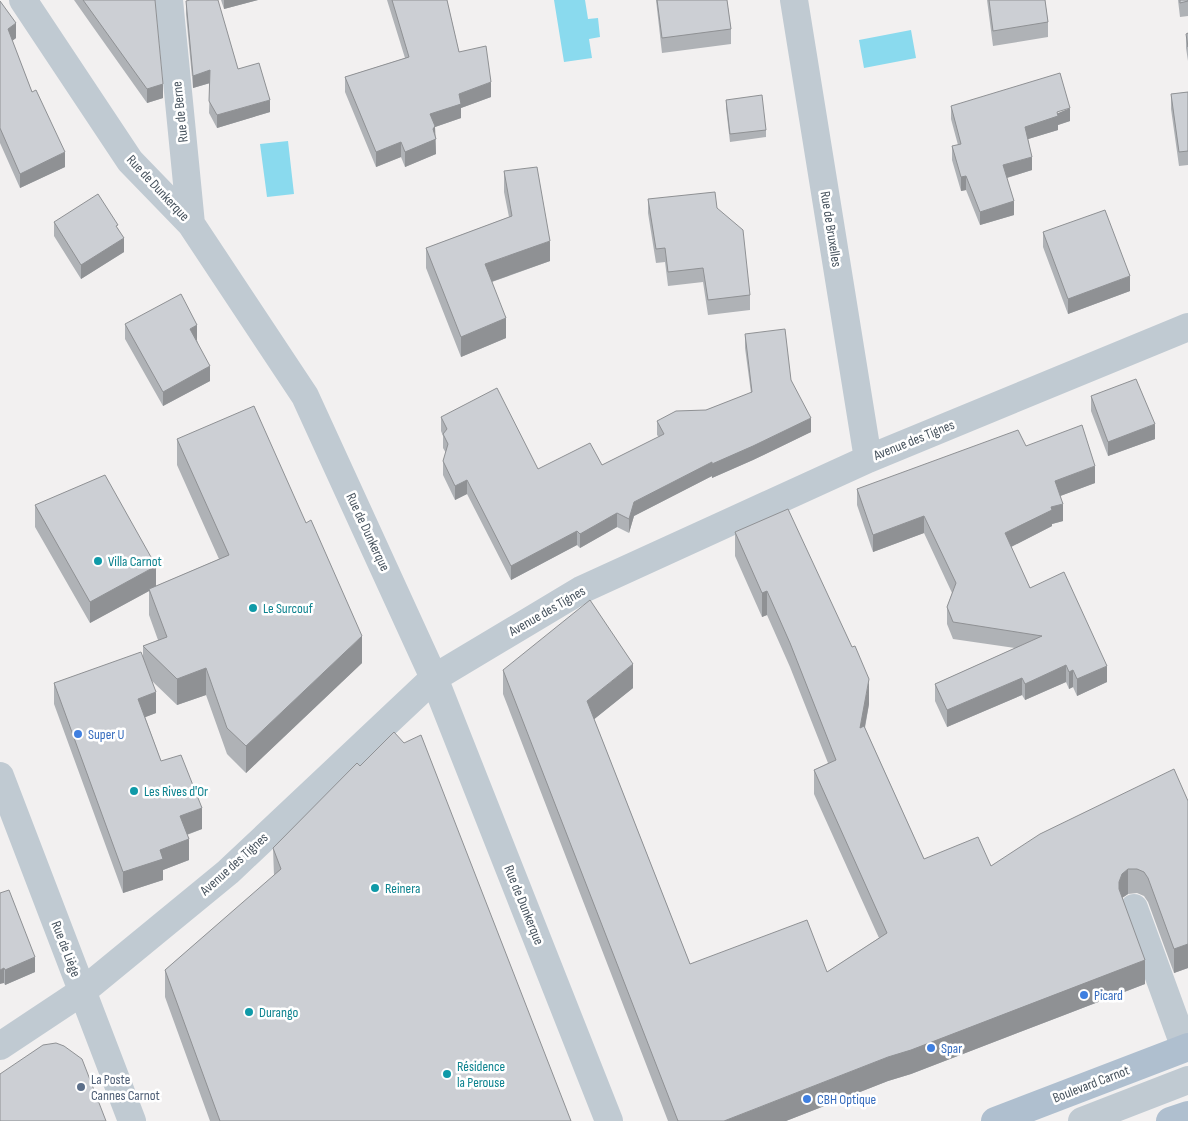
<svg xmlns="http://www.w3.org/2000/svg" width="1188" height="1121" viewBox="0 0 1188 1121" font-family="'Sofia Sans Condensed',sans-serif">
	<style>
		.water { fill: #8adaee }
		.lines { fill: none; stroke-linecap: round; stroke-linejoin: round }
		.minor { stroke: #c0cad2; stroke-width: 28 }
		.major { stroke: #afbfcf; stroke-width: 28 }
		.wall { fill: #afb2b6 }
		.shaded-wall { fill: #8f9194 }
		.building { fill: #cccfd4; stroke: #8f9194 }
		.culture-dot { fill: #0f9aa8; stroke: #fff; stroke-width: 2 }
		.shop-dot { fill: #3f7fe0; stroke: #fff; stroke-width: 2 }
		.service-dot { fill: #5c6f8a; stroke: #fff; stroke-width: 2 }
		.labels { text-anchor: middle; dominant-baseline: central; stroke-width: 5; stroke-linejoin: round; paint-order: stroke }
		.street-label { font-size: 14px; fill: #47535e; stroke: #fff }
		.culture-label { font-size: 14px; fill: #0d838f; stroke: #fff; text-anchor: start }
		.shop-label { font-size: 14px; fill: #366cbe; stroke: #fff; text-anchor: start }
		.service-label { font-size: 14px; fill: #4e5e75; stroke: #fff; text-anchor: start }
	</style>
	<rect width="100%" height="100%" fill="#f2f0f0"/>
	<path class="water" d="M554,0H585L588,19L598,18L600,37L589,39L592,58L564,62Z
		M911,30L916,58L864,68L859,40Z
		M288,141L294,194L267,197L260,144Z"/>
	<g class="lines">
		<path class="minor" d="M23,0L130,161L191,224L305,396L434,678L609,1121
			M169,0L191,224
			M794,0L868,459
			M0,776L132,1121
			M1134,908L1185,1048
			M0,1046L83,991L228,872L434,678L581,590L868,459L1188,327
			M1082,1121L1188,1080"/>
		<path class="major" d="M995,1121L1188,1047
			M1170,1121L1188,1115"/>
	</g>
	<path class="wall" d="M74,0H155L163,98L147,103L93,27Z
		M221,0H258L224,9Z
		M387,0H447L459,52L491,97L461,108V118L435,127L436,154L405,167L401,157L376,167L345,92V77L405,58Z
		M656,0H727L731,29V44L662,53Z
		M987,0H1045L1048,22V37L993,46Z
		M1178,0H1188V16L1180,17Z
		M0,1L16,38L12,41L32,92L65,167L20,188L0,143Z
		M186,1L238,69L270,112L217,128L209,113L210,83L193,88L186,14Z
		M1188,33V61L1186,48V34Z
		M1188,92V165L1179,166L1171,109V94Z
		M726,100L766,130V137L730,142L726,108Z
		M951,106L1070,121L1058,125V130L1028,139L1032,170L1007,178L1014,215L980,225L966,190L961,191L952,160V146L958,145L951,119Z
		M504,171L550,261L492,282L506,338L461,357L426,268V248L509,217L504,192Z
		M648,199L717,208L750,295V310L708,315L703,282L668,286L665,262L656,263L648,213Z
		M54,222L118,228L124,252L81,279L54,236Z
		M1043,232L1130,291L1068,314L1043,247Z
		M125,324L197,340L210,381L163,406L125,339Z
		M745,334L791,380L811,432L753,460L712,478V476L634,516L629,533L617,527L580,548L577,545L511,580L467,494L455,500L443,475V461L446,453L443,448V436L441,431V417L538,469L602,465L659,437L657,435V421L706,410L751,393L745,348Z
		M1091,396L1155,439L1108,456L1091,411Z
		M177,439L362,663L246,773L227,754L206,695L177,705L152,681L156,713L145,717L161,761L202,829L187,835L189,860L163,870V880L123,893L54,704V683L143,658V646L158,640L149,615V591L90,623L35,527V505L156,586L219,559L177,465Z
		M1026,446L1095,483L1060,496L1063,521L1052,524V526L1011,547L1030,588L1107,682L1077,696L1073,687L1069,689L1066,682L1025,700L1022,695L947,727L935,701V684L1015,648L953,639L947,624V607L952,593L924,533L873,552L857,505V489Z
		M735,532L869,704L865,728L924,859L991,866L1188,801V968L1174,973L1148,902L1144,896L1137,893L1128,894L1122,898L1145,984L911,1074L888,1081L786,1121H668L503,694V670L633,688L594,719L690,964L827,972L879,938L814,794V770L828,763L790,667L767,615L762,617L735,556Z
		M273,848L571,1121H210L165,997V970L274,876Z
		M0,893L35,972L5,985L4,983Z"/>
	<path class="shaded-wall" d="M224,0H258L224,9Z
		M16,23V38L8,44V29Z
		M210,70V83L193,88V76Z
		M491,82V97L461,108V118L435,127L436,154L405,167V152L430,114L459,94Z
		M163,84V98L147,103V89Z
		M270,100V112L217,128V115Z
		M1070,108V121L1058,125V130L1025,140V127Z
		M401,142V157L376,167V152Z
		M65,152V167L20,188V174Z
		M1032,157V170L1003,179V165Z
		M966,176V190L961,191V177Z
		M1014,201V215L980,225V212Z
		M124,238V252L81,279V265Z
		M550,241V261L485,284V264Z
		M1130,276V291L1068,314V299Z
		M506,318V338L461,357V337Z
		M197,325V340L190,343V329Z
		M210,366V381L163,406V392Z
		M811,418V432L753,460L712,478V464Z
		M1155,424V439L1108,456V442Z
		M712,462V476L634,516L629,533V519L634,502Z
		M1095,466V483L1055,498V481Z
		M467,480V494L455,500V486Z
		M1063,504V521L1052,524V526L1005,550V533L1051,507Z
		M617,513V527L580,548V534Z
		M924,516V533L873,552V535Z
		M577,531V545L511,580V566Z
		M156,566V587L149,589V591L90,623V602Z
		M767,591V615L762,617V593Z
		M362,636V663L246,773V746Z
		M633,664V688L587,725V701Z
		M1066,665V682L1025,700V684Z
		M1107,666V682L1077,696V679Z
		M206,668V695L177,705V679Z
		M1073,670V687L1069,689V672Z
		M1022,678V695L947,727V710Z
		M869,679V704L860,752V728Z
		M156,692V713L138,720V699Z
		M202,808V829L180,837V816Z
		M189,839V860L163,870V880L123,893V872L160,850Z
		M1128,869V894L1122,898L1119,906V882L1122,874Z
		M1188,944V968L1174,973V949Z
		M35,957V972L5,985V970Z
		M1145,960V984L911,1074L888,1081L786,1121H724L888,1057Z
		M4,968V983L0,984V970Z"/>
	<path class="building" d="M83,0H155L163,84L147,89Z
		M190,0H218L238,69L259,63L270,100L217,115L209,101L210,70L193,76L186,1Z
		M392,0H447L459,52L486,46L491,82L459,94L461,104L430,114L435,126L433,129L436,139L405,152L401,142L376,152L345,77L409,57Z
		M657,0H727L731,29L662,38Z
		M989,0H1045L1048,22L993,31Z
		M1180,0H1188V1L1180,3Z
		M0,1L16,23L8,29L32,92L36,90L65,152L20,174L0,128Z
		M1188,33V47L1186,34Z
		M1060,73L1070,108L1057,112L1058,116L1025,127L1032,157L1003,165L1014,201L980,212L966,176L961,177L952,146L961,144L951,106Z
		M1188,92V151L1179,152L1171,94Z
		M762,95L766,130L730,134L726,100Z
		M537,167L550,241L485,264L506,318L461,337L426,248L512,216L504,171Z
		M715,192L717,208L743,230L750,295L708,300L703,268L668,272L665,248L656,249L648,199Z
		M98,194L118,225L116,226L124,238L81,265L54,222Z
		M1105,210L1130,276L1068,299L1043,232Z
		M181,294L197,325L190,329L210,366L163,392L125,324Z
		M785,329L791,380L811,418L753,446L712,464V462L634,502L629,519L617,513L580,534L577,531L511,566L467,480L455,486L443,461L448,444L443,434L447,429L441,417L497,388L538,469L590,443L602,465L664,434L657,421L676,411L706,410L752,392L745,334Z
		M1136,379L1155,424L1108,442L1091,396Z
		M254,406L306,523L311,520L362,636L246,746L227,728L206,668L177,679L143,646L167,637L149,589L229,555L177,439Z
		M1082,425L1095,466L1055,481L1063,504L1051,507L1052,510L1005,533L1030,588L1064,572L1107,666L1077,679L1073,670L1069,672L1066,665L1025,684L1022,678L947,710L935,684L1042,636L953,622L947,607L956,583L924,516L873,535L857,489L1018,430L1026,446Z
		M105,475L156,566L90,602L35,505Z
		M788,509L852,647L855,646L869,679L860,728L864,726L924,859L978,837L991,866L1040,834L1174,769L1188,801V944L1174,949L1148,878L1144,872L1137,869H1128L1122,874L1119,882V889L1145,960L911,1050L888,1057L724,1121H678L503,670L590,600L633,664L587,701L690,964L807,920L827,972L887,933L814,770L836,760L790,643L767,591L762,593L735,532Z
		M141,652L156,692L138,699L161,761L181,755L202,808L180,816L189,839L160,850L163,859L123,872L54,683Z
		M394,732L404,743L421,735L571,1121H220L165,970L281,869L273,848L357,763L360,766Z
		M9,890L35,957L5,970L4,968L0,970V893Z
		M56,1043L64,1046L82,1059L106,1121H0V1074L43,1045Z"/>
	<g class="culture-dot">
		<circle cx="98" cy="561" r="5"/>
		<circle cx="253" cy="608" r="5"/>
		<circle cx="134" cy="791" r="5"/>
		<circle cx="375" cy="888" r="5"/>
		<circle cx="249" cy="1012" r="5"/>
		<circle cx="447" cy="1074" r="5"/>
	</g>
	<g class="shop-dot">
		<circle cx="78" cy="734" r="5"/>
		<circle cx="1084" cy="995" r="5"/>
		<circle cx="931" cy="1048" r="5"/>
		<circle cx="807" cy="1099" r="5"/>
	</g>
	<circle class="service-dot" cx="81" cy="1087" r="5"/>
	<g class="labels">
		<g class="street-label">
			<text transform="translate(180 112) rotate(-96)">Rue de Berne</text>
			<text transform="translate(158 188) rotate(47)">Rue de Dunkerque</text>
			<text transform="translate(831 229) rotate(81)">Rue de Bruxelles</text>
			<text transform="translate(914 440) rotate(-22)">Avenue des Tignes</text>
			<text transform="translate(368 532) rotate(65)">Rue de Dunkerque</text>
			<text transform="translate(547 611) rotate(-30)">Avenue des Tignes</text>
			<text transform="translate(234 864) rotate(-42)">Avenue des Tignes</text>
			<text transform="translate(524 905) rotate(68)">Rue de Dunkerque</text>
			<text transform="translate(66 949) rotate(69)">Rue de Liège</text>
			<text transform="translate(1091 1084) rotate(-21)">Boulevard Carnot</text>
		</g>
		<g class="culture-label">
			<text x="108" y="561">Villa Carnot</text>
			<text x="263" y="608">Le Surcouf</text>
			<text x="144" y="791">Les Rives d'Or</text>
			<text x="385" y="888">Reinera</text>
			<text x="259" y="1012">Durango</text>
			<text x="457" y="1066">Résidence<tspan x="457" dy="16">la Perouse</tspan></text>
		</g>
		<g class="shop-label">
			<text x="88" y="734">Super U</text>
			<text x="1094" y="995">Picard</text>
			<text x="941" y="1048">Spar</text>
			<text x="817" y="1099">CBH Optique</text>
		</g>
		<g class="service-label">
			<text x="91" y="1079">La Poste<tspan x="91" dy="16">Cannes Carnot</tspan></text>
		</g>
	</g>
</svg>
